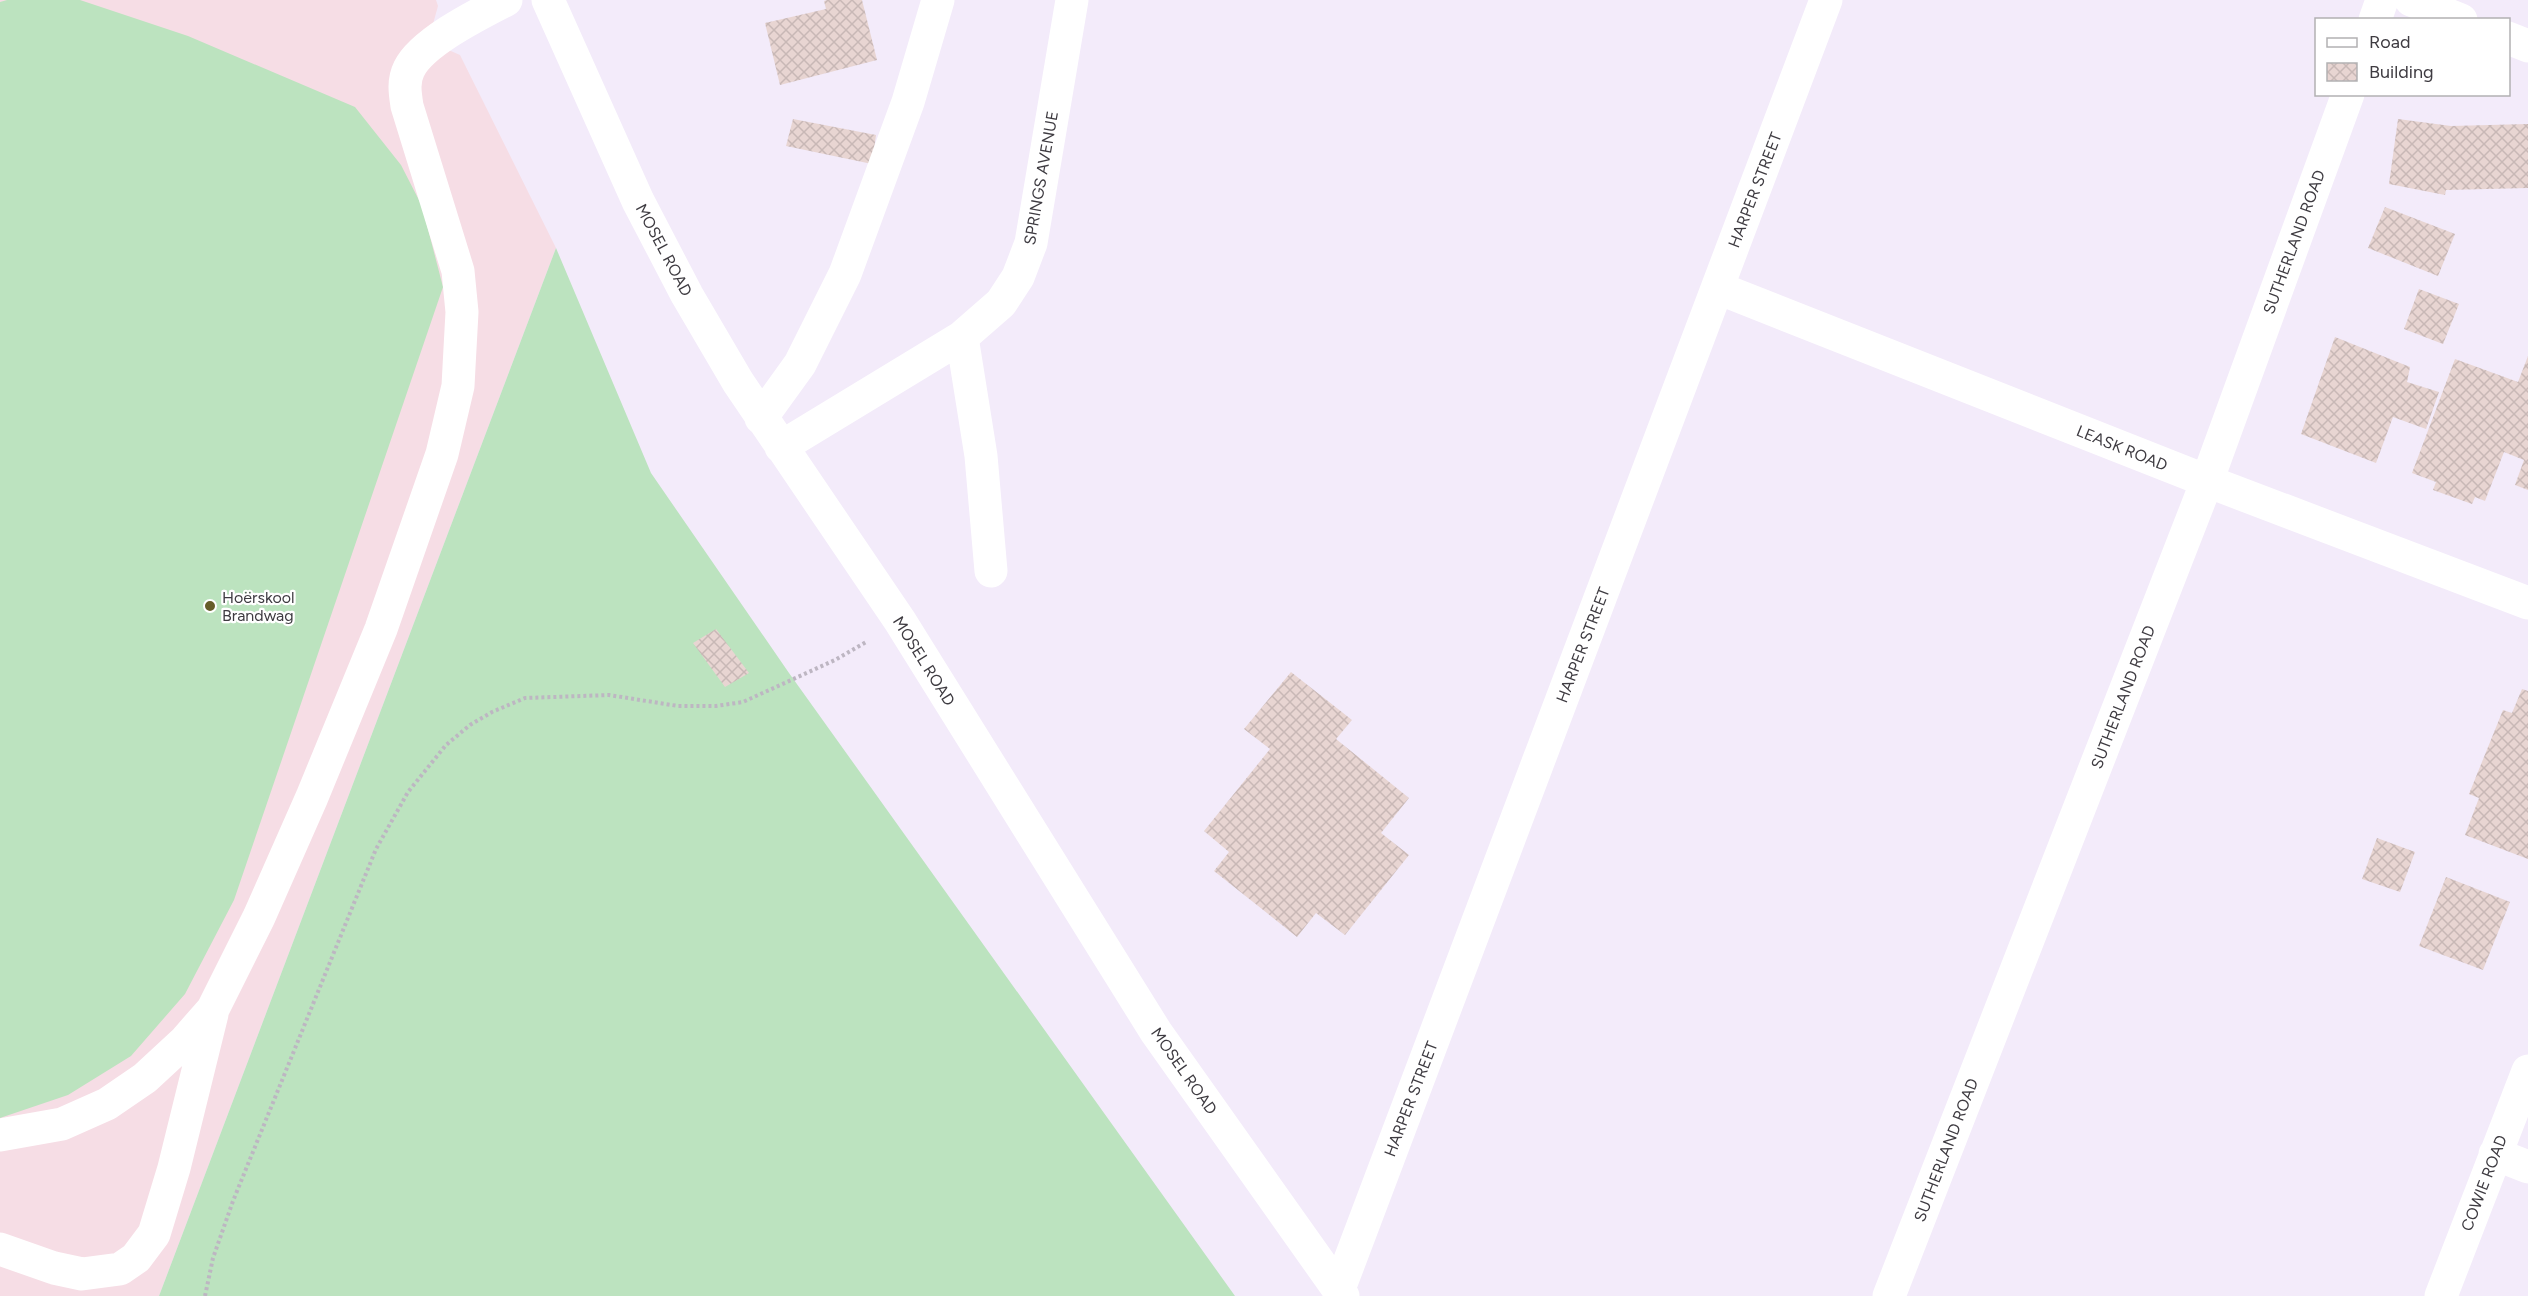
<svg xmlns="http://www.w3.org/2000/svg" width="2528" height="1296" viewBox="0 0 2528 1296" font-family="Figtree,sans-serif">
	<style>
		.education { fill: #f6dde5 }
		.pitch { fill: #bce3bf }
		.building { fill: url(#building-cross-hatch) }
		.lines { fill: none; stroke-linecap: round; stroke-linejoin: round }
		.path { stroke: #bdb6c2; stroke-width: 4; stroke-dasharray: 3 3; stroke-linecap: butt }
		.minor { stroke: #fff; stroke-width: 33 }
		.poi-dot { fill: #665c29; stroke: #fff; stroke-width: 2 }
		.labels { text-anchor: middle; dominant-baseline: central; stroke-width: 4.5; stroke-linejoin: round; paint-order: stroke }
		.street-label { font-size: 16px; fill: #3e3b41; stroke: #fff }
		.poi-label { font-size: 16px; fill: #3e3b41; stroke: #fff; text-anchor: start }
	</style>
	<defs>
		<pattern id="building-cross-hatch" width="8" height="8" patternUnits="userSpaceOnUse" patternTransform="scale(1.5)"><rect width="8" height="8" fill="#e8d5d2"/><path d="M0 0l8 8M0 8l8-8" fill="none" stroke="#c8b8b6"/></pattern>
	</defs>
	<rect width="100%" height="100%" fill="#f3ebfa"/>
	<path class="education" d="M0,0H436L438,6L433,24L444,48L460,55L556,248L159,1296H0Z"/>
	<path class="pitch" d="M7,0H80L188,36L355,107L401,165L422,206L443,287L234,900L185,994L131,1056L68,1095L0,1118V2Z
		M556,248L651,473L789,673L1235,1296H159Z"/>
	<path class="building" d="M827,0H862L877,60L780,85L765,23L826,9L824,1Z
		M793,119L876,135L872,164L786,146Z
		M2398,119L2451,126L2528,124V188L2446,190L2445,195L2389,184Z
		M2385,207L2455,234L2438,276L2368,248Z
		M2419,289L2459,304L2443,344L2404,329Z
		M2335,337L2410,367L2407,382L2439,392L2426,429L2393,417L2376,463L2301,434Z
		M2528,356V490L2515,485L2524,460L2504,452L2485,501L2475,497L2472,504L2433,490L2436,482L2412,473L2455,359L2518,382Z
		M716,629L749,673L725,687L693,643Z
		M1291,672L1352,720L1336,739L1409,798L1381,833L1409,855L1345,935L1316,913L1297,937L1214,871L1229,852L1204,831L1270,749L1244,729Z
		M2522,689L2528,691V859L2465,835L2479,798L2469,794L2503,710L2512,713Z
		M2377,838L2415,852L2400,892L2362,879Z
		M2446,877L2510,902L2483,970L2419,946Z"/>
	<g class="lines">
		<path class="path" d="M205,1296L213,1258L233,1201L376,849L408,792L446,745L470,725L492,712L525,698L609,695L678,706H716L743,702L835,660L866,642"/>
		<path class="minor" d="M548,0L638,201L687,295L738,382L900,621L1156,1032L1343,1296
			M2411,0L2461,20
			M2375,20L2382,0
			M2508,38L2528,46
			M1718,288L2207,481L2528,603
			M962,337L981,456L991,571
			M761,418L800,364L845,274L908,102L938,0
			M781,447L962,337L1001,303L1018,277L1031,243L1072,0
			M0,1135L62,1124L107,1104L145,1078L185,1041L213,1009L259,917L312,797L381,629L442,454L458,386L459,367L462,312L458,271L407,106C405,93 403,81 409,69C422,42 479,14 506,0
			M2495,1154L2528,1167
			M0,1249L54,1268L82,1274L120,1269L136,1258L154,1234L174,1168L212,1014
			M1339,1289L1826,0
			M1889,1296L2207,481L2348,94
			M2441,1296L2528,1071"/>
	</g>
	<circle class="poi-dot" cx="210" cy="606" r="6"/>
	<g class="labels">
		<g class="street-label">
			<text transform="translate(1041 178) rotate(-80)">SPRINGS AVENUE</text>
			<text transform="translate(1755 190) rotate(-69)">HARPER STREET</text>
			<text transform="translate(2294 242) rotate(-70)">SUTHERLAND ROAD</text>
			<text transform="translate(664 250) rotate(62)">MOSEL ROAD</text>
			<text transform="translate(2122 448) rotate(22)">LEASK ROAD</text>
			<text transform="translate(1583 645) rotate(-69)">HARPER STREET</text>
			<text transform="translate(924 661) rotate(58)">MOSEL ROAD</text>
			<text transform="translate(2123 697) rotate(-69)">SUTHERLAND ROAD</text>
			<text transform="translate(1184 1071) rotate(55)">MOSEL ROAD</text>
			<text transform="translate(1411 1099) rotate(-69)">HARPER STREET</text>
			<text transform="translate(1946 1150) rotate(-69)">SUTHERLAND ROAD</text>
			<text transform="translate(2484 1183) rotate(-69)">COWIE ROAD</text>
		</g>
		<g class="poi-label">
			<text x="222" y="597">Hoërskool<tspan x="222" dy="18">Brandwag</tspan></text>
		</g>
	</g>
	<rect x="2315" y="18" width="195" height="78" fill="#ffffff" stroke="#b2b1b3" stroke-width="1.5"/>
	<rect x="2327" y="38" width="30" height="9" fill="#ffffff" stroke="#b2b1b3" stroke-width="1.5"/>
	<text x="2369" y="48" font-size="18" fill="#3e3b41">Road</text>
	<rect x="2327" y="63" width="30" height="18" fill="url(#building-cross-hatch)" stroke="#b2b1b3" stroke-width="1.5"/>
	<text x="2369" y="78" font-size="18" fill="#3e3b41">Building</text>
</svg>
